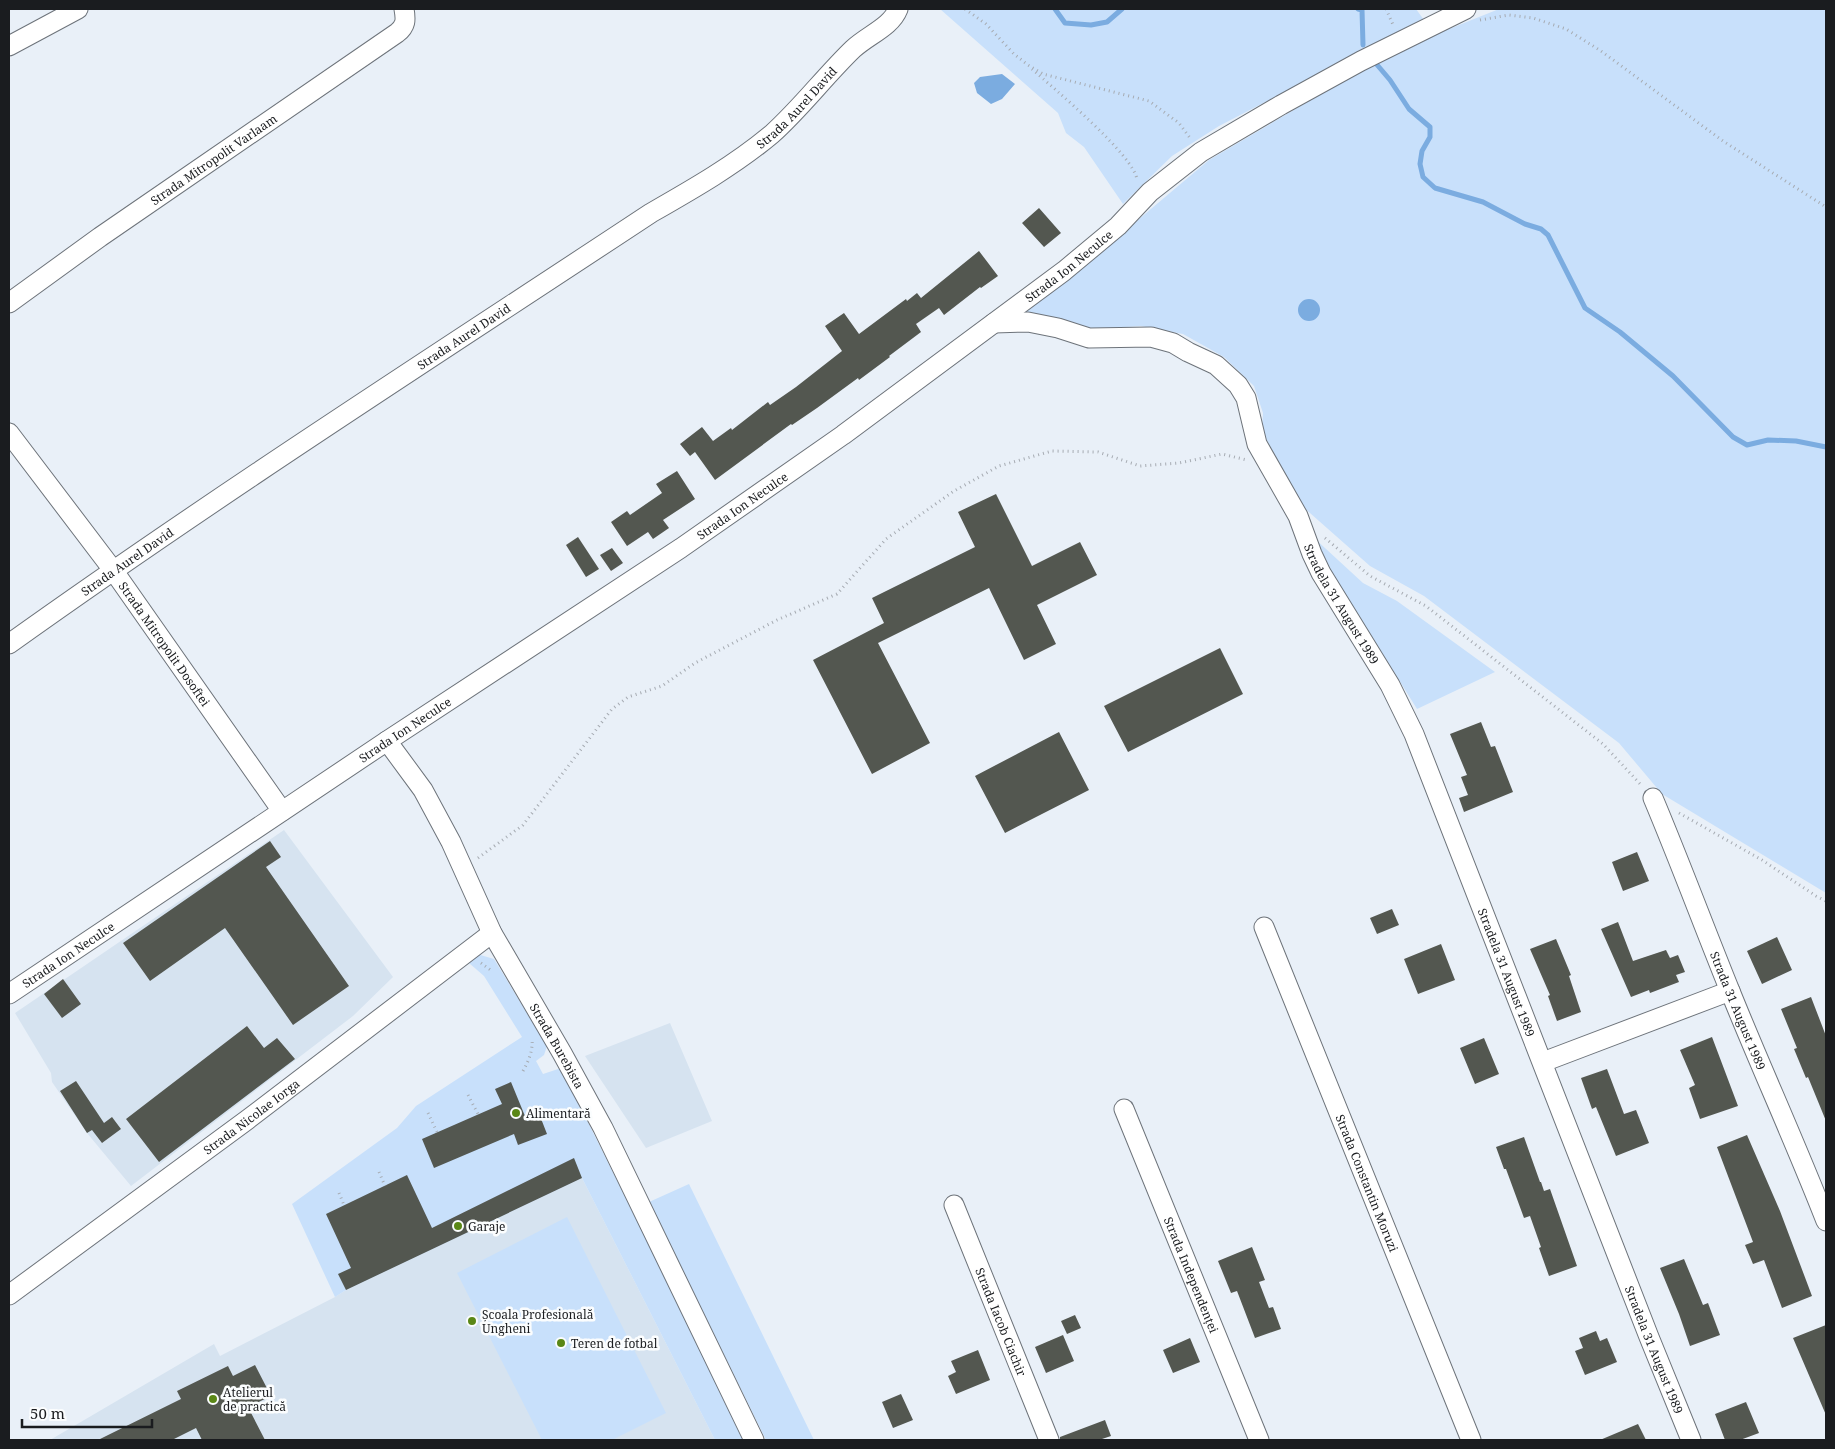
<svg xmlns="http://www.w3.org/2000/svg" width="1835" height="1449" viewBox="0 0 1835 1449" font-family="'Noto Serif',serif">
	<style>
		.built { fill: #d6e3f0 }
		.green { fill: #c8e0fb }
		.water { fill: #7bace0 }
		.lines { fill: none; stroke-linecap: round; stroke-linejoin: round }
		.stream { stroke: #7bace0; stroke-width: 5 }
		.building { fill: #535750 }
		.minor-casing { stroke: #6d737a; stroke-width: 21 }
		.path { stroke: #a6abb2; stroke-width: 3; stroke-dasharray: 1 4; stroke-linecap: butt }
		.minor { stroke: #fff; stroke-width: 19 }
		.poi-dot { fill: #5a8716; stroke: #fbfdfe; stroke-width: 2 }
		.labels { text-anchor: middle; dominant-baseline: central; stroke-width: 5; stroke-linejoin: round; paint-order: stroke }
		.street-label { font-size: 12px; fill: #1a1c1f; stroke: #fbfdfe }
		.poi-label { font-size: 12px; fill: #1a1c1f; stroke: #fbfdfe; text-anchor: start }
	</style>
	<rect width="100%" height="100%" fill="#e9f0f8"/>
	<path class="built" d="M284,830L393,977L353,1016L131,1186L87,1133L52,1082L51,1073L15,1013Z
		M670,1023L712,1121L646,1148L585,1056Z
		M582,1178L715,1440H50L214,1344L220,1356L335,1297L346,1290Z"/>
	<path class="green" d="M940,9H1416L1424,20L1219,126L1172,156L1123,204L1084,147L1066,133L1058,113Z
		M1499,9H1826V893L1662,794L1619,743L1424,596L1370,566L1302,506L1262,431L1263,413L1254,386L1224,357L1183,334L1141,326L1096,329L1019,313L1126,230L1209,160L1350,77L1424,39Z
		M1313,537L1363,583L1397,601L1495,672L1417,709L1331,571Z
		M477,954L494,959L547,1046L544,1055L536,1061L543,1074L561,1068L746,1440H715L582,1178L346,1290L335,1297L292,1204L397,1128L416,1106L522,1037L484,976L469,963Z
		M689,1184L814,1440H766L649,1202Z
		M567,1217L666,1413L612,1440H542L457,1273Z"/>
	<path class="water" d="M1002,74L1015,84L1002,99L991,104L977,93L974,83L980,77Z
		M1298 310a11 11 0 1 1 22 0a11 11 0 1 1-22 0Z"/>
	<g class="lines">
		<path class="stream" d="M1055,9L1065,23L1091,25L1107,22L1122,9
			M1358,9L1362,10L1363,45
			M1373,60L1390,80L1409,109L1430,127V137L1422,151L1420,164L1423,177L1435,188L1483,202L1525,224L1541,229L1548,235L1585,308L1620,332L1673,376L1733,437L1747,445L1768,440L1796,441L1826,447"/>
	</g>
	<path class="building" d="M1039,208L1061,233L1044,247L1022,223Z
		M979,251L998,276L981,288L980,287L944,315L939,308L916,324L921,332L889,356L890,357L859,380L858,378L817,408L792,425L791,424L715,480L695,452L690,456L680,444L702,427L713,441L731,428L732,430L768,402L770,405L796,387L842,351L825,326L844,313L859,334L906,299L907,301L917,293L921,298Z
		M677,471L695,499L663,520L669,528L653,539L648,532L627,546L611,522L627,511L630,515L662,493L656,484Z
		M996,494L1032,566L1080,542L1097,575L1037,605L1056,644L1024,660L989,588L878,643L930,743L872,774L813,660L884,623L872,598L975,547L958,512Z
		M578,537L599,569L586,577L566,545Z
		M612,548L623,563L611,571L600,555Z
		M1220,648L1243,694L1128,752L1104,706Z
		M1481,722L1491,747L1495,746L1513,792L1464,812L1459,798L1468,795L1461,777L1467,775L1450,734Z
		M1059,732L1089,790L1005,833L975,776Z
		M270,841L281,857L266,867L349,986L293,1025L225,928L150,981L123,943Z
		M1637,852L1649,881L1623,891L1612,862Z
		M1392,909L1399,925L1377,934L1370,918Z
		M1618,922L1633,961L1666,950L1670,958L1678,955L1685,972L1676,975L1679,982L1650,993L1649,990L1631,997L1601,929Z
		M1777,937L1792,970L1762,984L1747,951Z
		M1556,939L1571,975L1569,976L1581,1012L1557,1021L1548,996L1550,995L1530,949Z
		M1441,944L1455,980L1418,994L1404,959Z
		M63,979L81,1004L62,1018L44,994Z
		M1811,997L1826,1036V1121L1808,1077L1806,1078L1794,1049L1797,1048L1781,1009Z
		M247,1026L264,1048L277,1038L295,1059L159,1162L126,1119Z
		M1712,1037L1738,1106L1700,1119L1689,1088L1695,1085L1680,1050Z
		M1484,1038L1499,1074L1475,1084L1460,1048Z
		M1607,1069L1624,1114L1636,1110L1649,1143L1616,1156L1596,1107L1592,1109L1581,1078Z
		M76,1081L104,1123L112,1117L121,1129L102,1143L92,1130L87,1133L60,1091Z
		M511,1082L527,1121L540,1116L547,1134L518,1145L514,1134L434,1168L422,1139L502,1104L495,1089Z
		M1747,1135L1780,1211L1812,1296L1782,1308L1764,1260L1753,1264L1745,1245L1753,1242L1717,1147Z
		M1524,1137L1540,1182H1541L1544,1191L1550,1189L1577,1266L1549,1276L1539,1248L1541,1247L1530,1216L1524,1218L1506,1169H1504L1496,1147Z
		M574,1158L582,1178L346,1290L338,1274L351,1268L326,1214L407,1175L432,1228Z
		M1252,1247L1265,1280L1259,1282L1269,1308L1273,1307L1281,1329L1255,1338L1237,1291L1231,1293L1218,1261Z
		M1684,1259L1703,1305L1708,1303L1720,1335L1690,1346L1679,1314L1660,1268Z
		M1075,1315L1081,1328L1067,1334L1061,1321Z
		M1826,1325V1415L1793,1338Z
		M1596,1331L1600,1341L1607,1338L1617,1362L1585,1375L1575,1351L1583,1348L1579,1338Z
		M1063,1335L1074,1361L1046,1373L1035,1347Z
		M1190,1338L1200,1362L1173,1373L1163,1350Z
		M978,1350L990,1380L956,1394L948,1376L956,1372L951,1361Z
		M255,1365L271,1396L248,1407L265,1440H202L196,1428L172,1440H98L181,1399L177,1391L228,1366L233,1376Z
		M901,1394L913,1420L893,1428L882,1402Z
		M1746,1402L1759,1433L1740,1440H1725L1715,1414Z
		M1105,1420L1111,1436L1099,1440H1060V1437Z
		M1638,1424L1646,1440H1600Z"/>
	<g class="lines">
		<defs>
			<g id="minor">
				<path d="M9,46L78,9"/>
				<path id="s1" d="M9,303L100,237L397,33C406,26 406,20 404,9"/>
				<path id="s2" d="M994,323L1028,322L1058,328L1089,338L1151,337L1173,343L1188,352L1216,365L1238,385L1246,398L1257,444L1298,516L1312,554L1321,573L1390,685L1414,734L1649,1337L1691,1440"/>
				<path id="s3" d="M9,433L113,570L282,811"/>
				<path id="s4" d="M9,644C219,494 436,355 651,213C693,189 735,165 772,134C801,108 825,76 853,49C868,35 891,27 898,9"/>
				<path id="s5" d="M387,741L423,790L451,842L492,933L562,1053L603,1128L754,1440"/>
				<path id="s6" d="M1653,798C1680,862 1704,927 1730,991C1761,1068 1796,1144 1826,1221"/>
				<path id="s7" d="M1264,927L1471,1440"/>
				<path id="s8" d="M9,994L387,741L681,548L843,435L1064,271L1118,226L1150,192L1201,152L1281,105L1361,61L1466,9"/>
				<path d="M1543,1062L1730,991"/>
				<path id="s9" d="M1124,1109L1259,1440"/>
				<path id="s10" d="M954,1205L1049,1440"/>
				<path id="s11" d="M9,1295L247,1120L492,933"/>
			</g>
		</defs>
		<use href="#minor" class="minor-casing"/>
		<path class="path" d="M965,9L986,24L1014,54L1028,65L1043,74L1149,101L1179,123L1190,138
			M1386,9L1394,27
			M1480,20L1509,15L1533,18L1566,29L1601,51L1723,141L1826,207
			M1032,69C1052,87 1135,156 1137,180
			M1325,538L1370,576L1426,606L1603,744L1642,786
			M1679,813L1762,860L1816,896L1826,901
			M478,858L523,825L612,709L628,697L662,686L695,663L777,620L837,594L886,539L954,491L999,466L1052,451L1098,452L1140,466L1179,463L1222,454L1247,460
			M481,963L492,971
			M523,1071C529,1060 533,1051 532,1038
			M468,1095L478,1114
			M428,1113L437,1132
			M379,1172L385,1186
			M339,1193L344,1205"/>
		<use href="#minor" class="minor"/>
	</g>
	<g class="poi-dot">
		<circle cx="516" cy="1113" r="5"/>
		<circle cx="458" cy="1226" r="5"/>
		<circle cx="472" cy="1321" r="5"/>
		<circle cx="561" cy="1343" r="5"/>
		<circle cx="213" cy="1399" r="5"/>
	</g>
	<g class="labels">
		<g class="street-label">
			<text stroke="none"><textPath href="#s4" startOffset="954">Strada Aurel David</textPath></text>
			<text stroke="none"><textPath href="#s1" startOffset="250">Strada Mitropolit Varlaam</textPath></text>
			<text stroke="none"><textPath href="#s8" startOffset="1286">Strada Ion Neculce</textPath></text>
			<text stroke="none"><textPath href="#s4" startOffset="549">Strada Aurel David</textPath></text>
			<text stroke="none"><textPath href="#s8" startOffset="881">Strada Ion Neculce</textPath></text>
			<text stroke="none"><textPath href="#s4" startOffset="144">Strada Aurel David</textPath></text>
			<text stroke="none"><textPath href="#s2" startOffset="504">Stradela 31 August 1989</textPath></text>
			<text stroke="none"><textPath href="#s3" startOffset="262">Strada Mitropolit Dosoftei</textPath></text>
			<text stroke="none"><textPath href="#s8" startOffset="476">Strada Ion Neculce</textPath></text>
			<text stroke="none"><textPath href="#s8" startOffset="71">Strada Ion Neculce</textPath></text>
			<text stroke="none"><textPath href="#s2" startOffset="909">Stradela 31 August 1989</textPath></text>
			<text stroke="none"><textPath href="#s6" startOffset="229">Strada 31 August 1989</textPath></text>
			<text stroke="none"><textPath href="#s5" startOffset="350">Strada Burebista</textPath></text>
			<text stroke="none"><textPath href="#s11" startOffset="301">Strada Nicolae Iorga</textPath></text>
			<text stroke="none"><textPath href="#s7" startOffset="276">Strada Constantin Moruzi</textPath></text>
			<text stroke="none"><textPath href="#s9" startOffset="179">Strada Independenței</textPath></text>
			<text stroke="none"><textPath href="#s10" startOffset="126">Strada Iacob Ciachir</textPath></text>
			<text stroke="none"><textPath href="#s2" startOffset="1314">Stradela 31 August 1989</textPath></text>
		</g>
		<g class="poi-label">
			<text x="526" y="1113">Alimentară</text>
			<text x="468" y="1226">Garaje</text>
			<text x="482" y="1314">Școala Profesională<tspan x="482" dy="14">Ungheni</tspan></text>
			<text x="571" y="1343">Teren de fotbal</text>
			<text x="223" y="1392">Atelierul<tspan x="223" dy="14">de practică</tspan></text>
		</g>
	</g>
	<rect width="1835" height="1449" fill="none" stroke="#1a1c1f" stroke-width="20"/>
	<path d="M22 1419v8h130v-8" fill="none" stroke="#1a1c1f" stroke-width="2.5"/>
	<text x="30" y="1419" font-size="15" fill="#1a1c1f" stroke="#fbfdfe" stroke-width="4" paint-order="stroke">50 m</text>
</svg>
